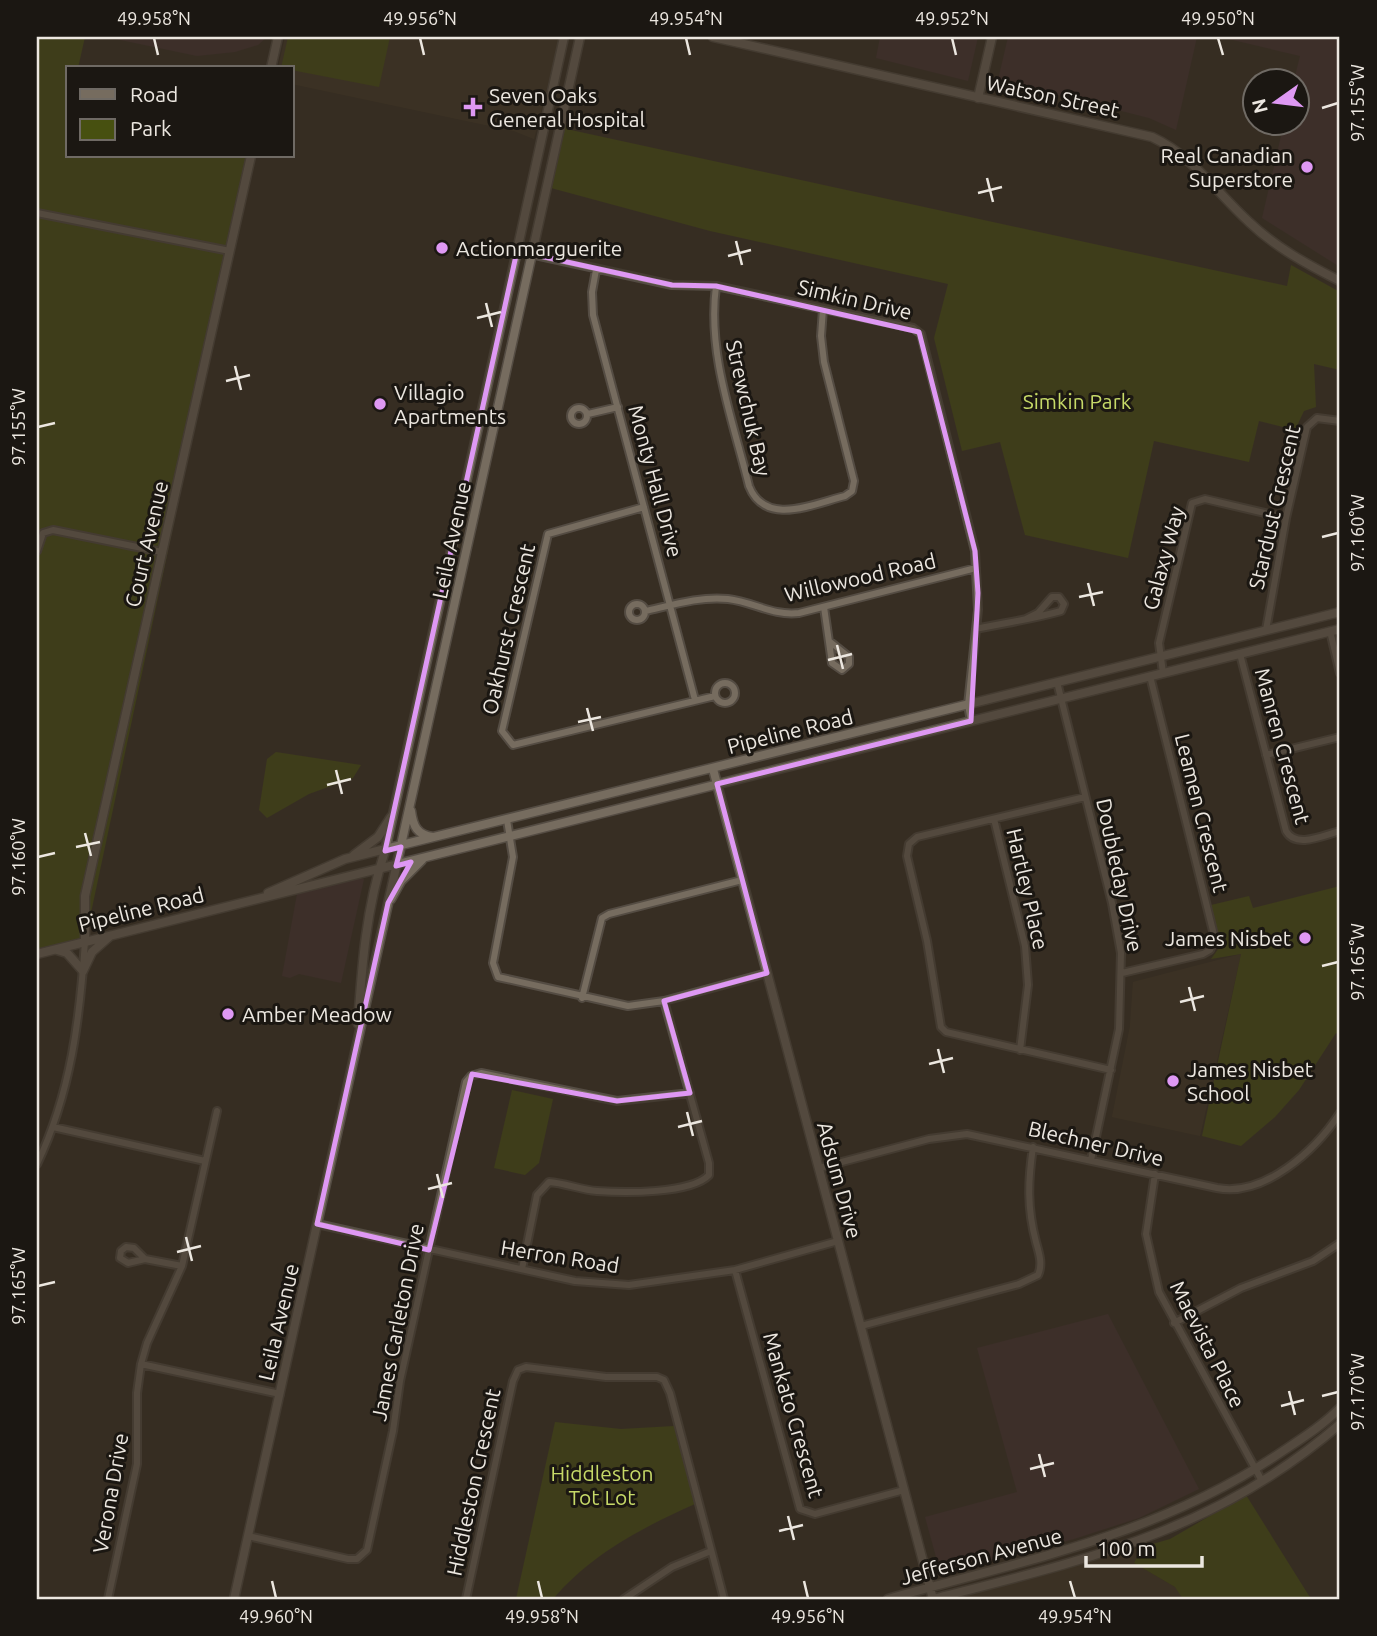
<svg xmlns="http://www.w3.org/2000/svg" width="1377" height="1636" viewBox="0 0 1377 1636" font-family="Ubuntu,sans-serif">
	<style>
		.commercial { fill: #453132 }
		.built { fill: #423726 }
		.green { fill: #475010 }
		.lines { fill: none; stroke-linecap: round; stroke-linejoin: round }
		.minor-casing { stroke: #544c43; stroke-width: 10 }
		.tertiary-casing { stroke: #544c43; stroke-width: 11 }
		.minor { stroke: #766c5f; stroke-width: 6 }
		.tertiary { stroke: #766c5f; stroke-width: 8 }
		.marked { fill: none; stroke: #de98f3; stroke-width: 5; stroke-linejoin: round }
		.ticks { fill: none; stroke: #ece7e0; stroke-width: 2.5 }
		.poi-dot { fill: #de98f3; stroke: #1b1712; stroke-width: 2.5 }
		.labels { text-anchor: middle; dominant-baseline: central; stroke-width: 6; stroke-linejoin: round; paint-order: stroke }
		.poi-label { font-size: 21px; fill: #ece7e0; stroke: #1b1712; text-anchor: start }
		.street-label { font-size: 21px; fill: #ece7e0; stroke: #1b1712 }
		.park-label { font-size: 21px; fill: #c6d968; stroke: #1b1712 }
		.neatline { fill: none; stroke: #ece7e0; stroke-width: 2.5 }
		.ticks-label { font-size: 18px; text-anchor: middle; fill: #ece7e0 }
	</style>
	<rect width="100%" height="100%" fill="#372e23"/>
	<path class="commercial" d="M106,37H267L258,45L235,52L197,56Z
		M880,37H978L968,81L876,58Z
		M1008,37H1197L1176,130L1149,118L998,80Z
		M1220,37H1340V267L1262,218L1284,123L1296,122V80H1294L1300,56Z
		M357,878L364,879L341,983L299,974L290,978L282,976L297,894Z
		M1108,1314L1199,1489L1139,1518L1074,1539L941,1575L925,1517L1017,1492L977,1348Z"/>
	<path class="built" d="M285,37H560L534,139L514,131L292,84V68H278Z
		M1241,954L1200,1136L1112,1117L1130,1026L1133,982Z
		M1142,1547L1134,1563L1195,1599H954Z"/>
	<path class="green" d="M37,37H85L78,68H68V156H252L85,941L37,953Z
		M288,37H390L379,87L281,68Z
		M566,119L571,130L1287,286L1291,265L1340,292V370L1314,364L1316,407L1304,411L1295,430L1259,421L1249,462L1154,441L1128,558L1025,535L1000,442L962,451L934,338L948,284L710,231L551,188Z
		M276,752L361,765L353,778L309,794L267,818L259,810L267,759Z
		M1340,886V1036L1336,1033L1299,1090L1275,1117L1241,1146L1202,1136L1241,954L1211,959L1221,945L1211,905L1249,896L1253,908Z
		M512,1090L553,1099L539,1163L525,1175L494,1168Z
		M555,1422L621,1429L674,1426L695,1504C641,1528 592,1554 553,1599H516Z
		M1246,1495L1311,1599H1183L1175,1587L1134,1563L1142,1547L1170,1539Z"/>
	<g class="lines">
		<defs>
			<path id="minor" d="M37,213L230,251
				M517,251L672,285L716,286L913,328L921,334L975,551L978,610L968,705L971,721
				M596,270L592,292L593,315L695,700
				M716,286C707,353 733,421 749,486C765,527 813,504 845,496L852,491L854,481L824,362L821,336L823,309
				M571 416a8 8 0 1 1 16 0a8 8 0 1 1-16 0Z
				M588,414L618,407
				M644,507L548,534L502,731L513,745L715,696
				M37,551L43,533L53,530L162,552
				M629 612a8 8 0 1 1 16 0a8 8 0 1 1-16 0Z
				M824,607L832,663L842,670L849,664V657L829,641
				M646,611C672,605 701,596 728,599C754,602 772,616 799,613L976,568
				M976,629C1004,623 1033,619 1061,611L1064,604L1059,597H1052L1038,613L1026,619
				M1266,630L1286,518L1307,427L1317,418L1340,421
				M1330,631L1340,673
				M1240,654L1286,831C1296,849 1324,835 1340,831
				M1163,673L1159,643L1192,503L1205,499L1286,518
				M1057,682L1112,903L1121,953L1119,1029L1091,1160
				M715 693a10 10 0 1 1 20 0a10 10 0 1 1-20 0Z
				M1266,755L1340,737
				M1085,797L917,837L909,844L907,856L927,941L941,1027L946,1032L1111,1070
				M994,819L1025,946L1028,985L1020,1050
				M507,820L513,857L493,963L498,977L628,1006L664,1001L767,973
				M1122,973L1203,954L1210,950L1215,939L1150,676
				M582,998L602,918L609,914L742,880
				M53,1127L205,1161
				M37,1164C71,1093 80,1018 85,941
				M819,1168L929,1139L967,1134L1217,1188C1264,1197 1315,1151 1340,1113
				M1155,1174L1146,1234L1159,1292L1262,1481
				M317,1224L575,1281L629,1285L735,1270L838,1241
				M145,1259L134,1248L126,1247L121,1251L120,1258L128,1263L145,1259L182,1266
				M522,1269L537,1195L549,1182C565,1183 581,1190 597,1191C623,1193 691,1194 709,1175V1163L664,1001
				M735,1270L800,1509L815,1514L904,1490
				M1174,1323L1241,1288L1313,1261L1340,1243
				M861,1326L1019,1284L1038,1275C1043,1264 1039,1253 1036,1242C1027,1208 1028,1181 1033,1147
				M141,1364L280,1394
				M248,1536L348,1559H357L367,1550L393,1431L400,1381L466,1082L471,1076L481,1073L617,1101L690,1093
				M108,1599L137,1464V1393L141,1364L147,1343L182,1266L217,1111
				M466,1599L513,1381L518,1370L526,1367L606,1377H657L664,1380L670,1393L724,1599
				M624,1599L672,1567L711,1551"/>
			<path id="tertiary" d="M713,37L1152,137C1193,156 1216,192 1249,222C1275,247 1308,265 1340,281
				M271,68L278,37
				M978,98L992,37
				M713,769L933,1599
				M411,811C413,826 417,835 433,837
				M354,855L378,837L391,817
				M268,893L345,859L1340,612
				M391,899L401,881L422,860
				M85,941V896L251,156
				M57,950L67,953L83,971L92,952L109,937
				M37,954L1340,629
				M358,1024C362,965 366,908 385,851L564,37
				M234,1599L580,37
				M888,1599C1028,1559 1156,1536 1280,1453C1301,1439 1322,1426 1340,1408
				M933,1599C1085,1560 1217,1531 1340,1424"/>
		</defs>
		<use href="#minor" class="minor-casing"/>
		<use href="#tertiary" class="tertiary-casing"/>
		<use href="#minor" class="minor"/>
		<use href="#tertiary" class="tertiary"/>
	</g>
	<path d="M0 0H1377V1636H0ZM517,251L672,285L716,286L919,332L975,551L978,593L971,721L717,784L767,973L664,1001L690,1093L617,1101L472,1074L429,1250L317,1224L388,903L411,862L396,866L401,847L385,851Z" fill="#372e23" fill-opacity=".55" fill-rule="evenodd"/>
	<path class="marked" d="M517,251L672,285L716,286L919,332L975,551L978,593L971,721L717,784L767,973L664,1001L690,1093L617,1101L472,1074L429,1250L317,1224L388,903L411,862L396,866L401,847L385,851Z"/>
	<path class="ticks" d="M154,38L158,55M420,38L424,55M686,38L690,55M952,38L956,55M1218,38L1223,55M1322,108L1338,103M987,178L993,202M978,193L1002,187M736,241L742,265M728,256L751,250M486,303L492,327M477,318L501,312M235,366L241,390M226,381L250,375M38,427L55,423M1322,537L1338,533M1088,583L1094,606M1079,597L1103,592M837,645L843,669M828,660L852,654M587,708L593,731M578,722L601,717M336,770L342,794M327,785L351,779M85,833L91,856M76,847L100,842M38,857L55,853M1322,966L1338,962M1189,987L1195,1011M1180,1002L1204,996M938,1049L944,1073M929,1064L953,1058M687,1112L693,1136M678,1127L702,1121M437,1174L443,1198M428,1189L452,1183M186,1237L192,1261M177,1252L201,1246M38,1286L55,1282M1289,1391L1295,1415M1322,1396L1338,1392M1281,1406L1304,1400M1039,1454L1045,1477M1030,1469L1054,1463M788,1516L794,1540M779,1531L803,1525M272,1581L276,1598M538,1581L542,1598M804,1581L808,1598M1070,1581L1075,1598"/>
	<g class="poi-dot">
		<path d="M469.5 96.5h7v7h7v7h-7v7h-7v-7h-7v-7h7z"/>
		<circle cx="1307" cy="167" r="7"/>
		<circle cx="442" cy="248" r="7"/>
		<circle cx="380" cy="404" r="7"/>
		<circle cx="1305" cy="938" r="7"/>
		<circle cx="228" cy="1014" r="7"/>
		<circle cx="1173" cy="1081" r="7"/>
	</g>
	<g class="labels">
		<g class="poi-label">
			<text x="489" y="95">Seven Oaks<tspan x="489" dy="24">General Hospital</tspan></text>
			<text x="1293" y="155" text-anchor="end">Real Canadian<tspan x="1293" dy="24">Superstore</tspan></text>
			<text x="456" y="248">Actionmarguerite</text>
			<text x="394" y="392">Villagio<tspan x="394" dy="24">Apartments</tspan></text>
			<text x="1291" y="938" text-anchor="end">James Nisbet</text>
			<text x="242" y="1014">Amber Meadow</text>
			<text x="1187" y="1069">James Nisbet<tspan x="1187" dy="24">School</tspan></text>
		</g>
		<g class="street-label">
			<text transform="translate(1053 96) rotate(12)">Watson Street</text>
			<text transform="translate(855 299) rotate(13)">Simkin Drive</text>
			<text transform="translate(749 408) rotate(77)">Strewchuk Bay</text>
			<text transform="translate(656 481) rotate(75)">Monty Hall Drive</text>
			<text transform="translate(1274 507) rotate(-77)">Stardust Crescent</text>
			<text transform="translate(451 540) rotate(-78)">Leila Avenue</text>
			<text transform="translate(146 544) rotate(-77)">Court Avenue</text>
			<text transform="translate(1163 558) rotate(-75)">Galaxy Way</text>
			<text transform="translate(860 577) rotate(-13)">Willowood Road</text>
			<text transform="translate(508 629) rotate(-77)">Oakhurst Crescent</text>
			<text transform="translate(790 731) rotate(-14)">Pipeline Road</text>
			<text transform="translate(1283 746) rotate(75)">Manren Crescent</text>
			<text transform="translate(1202 813) rotate(76)">Leamen Crescent</text>
			<text transform="translate(1120 875) rotate(78)">Doubleday Drive</text>
			<text transform="translate(1028 889) rotate(77)">Hartley Place</text>
			<text transform="translate(141 909) rotate(-14)">Pipeline Road</text>
			<text transform="translate(1096 1143) rotate(13)">Blechner Drive</text>
			<text transform="translate(840 1180) rotate(75)">Adsum Drive</text>
			<text transform="translate(560 1256) rotate(9)">Herron Road</text>
			<text transform="translate(278 1322) rotate(-77)">Leila Avenue</text>
			<text transform="translate(397 1322) rotate(-79)">James Carleton Drive</text>
			<text transform="translate(1208 1344) rotate(63)">Maevista Place</text>
			<text transform="translate(794 1415) rotate(74)">Mankato Crescent</text>
			<text transform="translate(473 1482) rotate(-78)">Hiddleston Crescent</text>
			<text transform="translate(110 1493) rotate(-80)">Verona Drive</text>
			<text transform="translate(981 1556) rotate(-15)">Jefferson Avenue</text>
		</g>
		<g class="park-label">
			<text x="1077" y="401">Simkin Park</text>
			<text x="602" y="1473">Hiddleston<tspan x="602" dy="24">Tot Lot</tspan></text>
		</g>
	</g>
	<rect width="1377" height="1636" fill="none" stroke="#1b1712" stroke-width="77"/>
	<rect x="66" y="66" width="228" height="91" fill="#1b1712" stroke="#6f6a64" stroke-width="2"/>
	<rect x="80" y="89" width="35" height="10" fill="#766c5f" stroke="#6f6a64" stroke-width="2"/>
	<text x="130" y="102" font-size="21" fill="#ece7e0">Road</text>
	<rect x="80" y="119" width="35" height="21" fill="#475010" stroke="#6f6a64" stroke-width="2"/>
	<text x="130" y="136" font-size="21" fill="#ece7e0">Park</text>
	<g transform="translate(1276 102) rotate(256)"><circle r="33" fill="#1b1712" stroke="#6f6a64" stroke-width="2"/>
	<path d="M0-5L12 26L0 18L-12 26Z" fill="#de98f3"/>
	<text y="-10" font-size="19" font-weight="bold" text-anchor="middle" fill="#ece7e0">N</text>
	</g>
	<path d="M1086 1556v10h116v-10" fill="none" stroke="#ece7e0" stroke-width="3.5"/>
	<text x="1097" y="1556" font-size="21" fill="#ece7e0" stroke="#1b1712" stroke-width="5" paint-order="stroke">100 m</text>
	<rect x="38" y="38" width="1300" height="1560" class="neatline"/>
	<g class="ticks-label">
		<text x="154" y="25">49.958°N</text>
		<text x="420" y="25">49.956°N</text>
		<text x="686" y="25">49.954°N</text>
		<text x="952" y="25">49.952°N</text>
		<text x="1218" y="25">49.950°N</text>
		<text transform="translate(1358 103) rotate(-90)" y="6">97.155°W</text>
		<text transform="translate(19 427) rotate(-90)" y="6">97.155°W</text>
		<text transform="translate(1358 533) rotate(-90)" y="6">97.160°W</text>
		<text transform="translate(19 857) rotate(-90)" y="6">97.160°W</text>
		<text transform="translate(1358 962) rotate(-90)" y="6">97.165°W</text>
		<text transform="translate(19 1286) rotate(-90)" y="6">97.165°W</text>
		<text transform="translate(1358 1392) rotate(-90)" y="6">97.170°W</text>
		<text x="276" y="1623">49.960°N</text>
		<text x="542" y="1623">49.958°N</text>
		<text x="808" y="1623">49.956°N</text>
		<text x="1075" y="1623">49.954°N</text>
	</g>
</svg>
